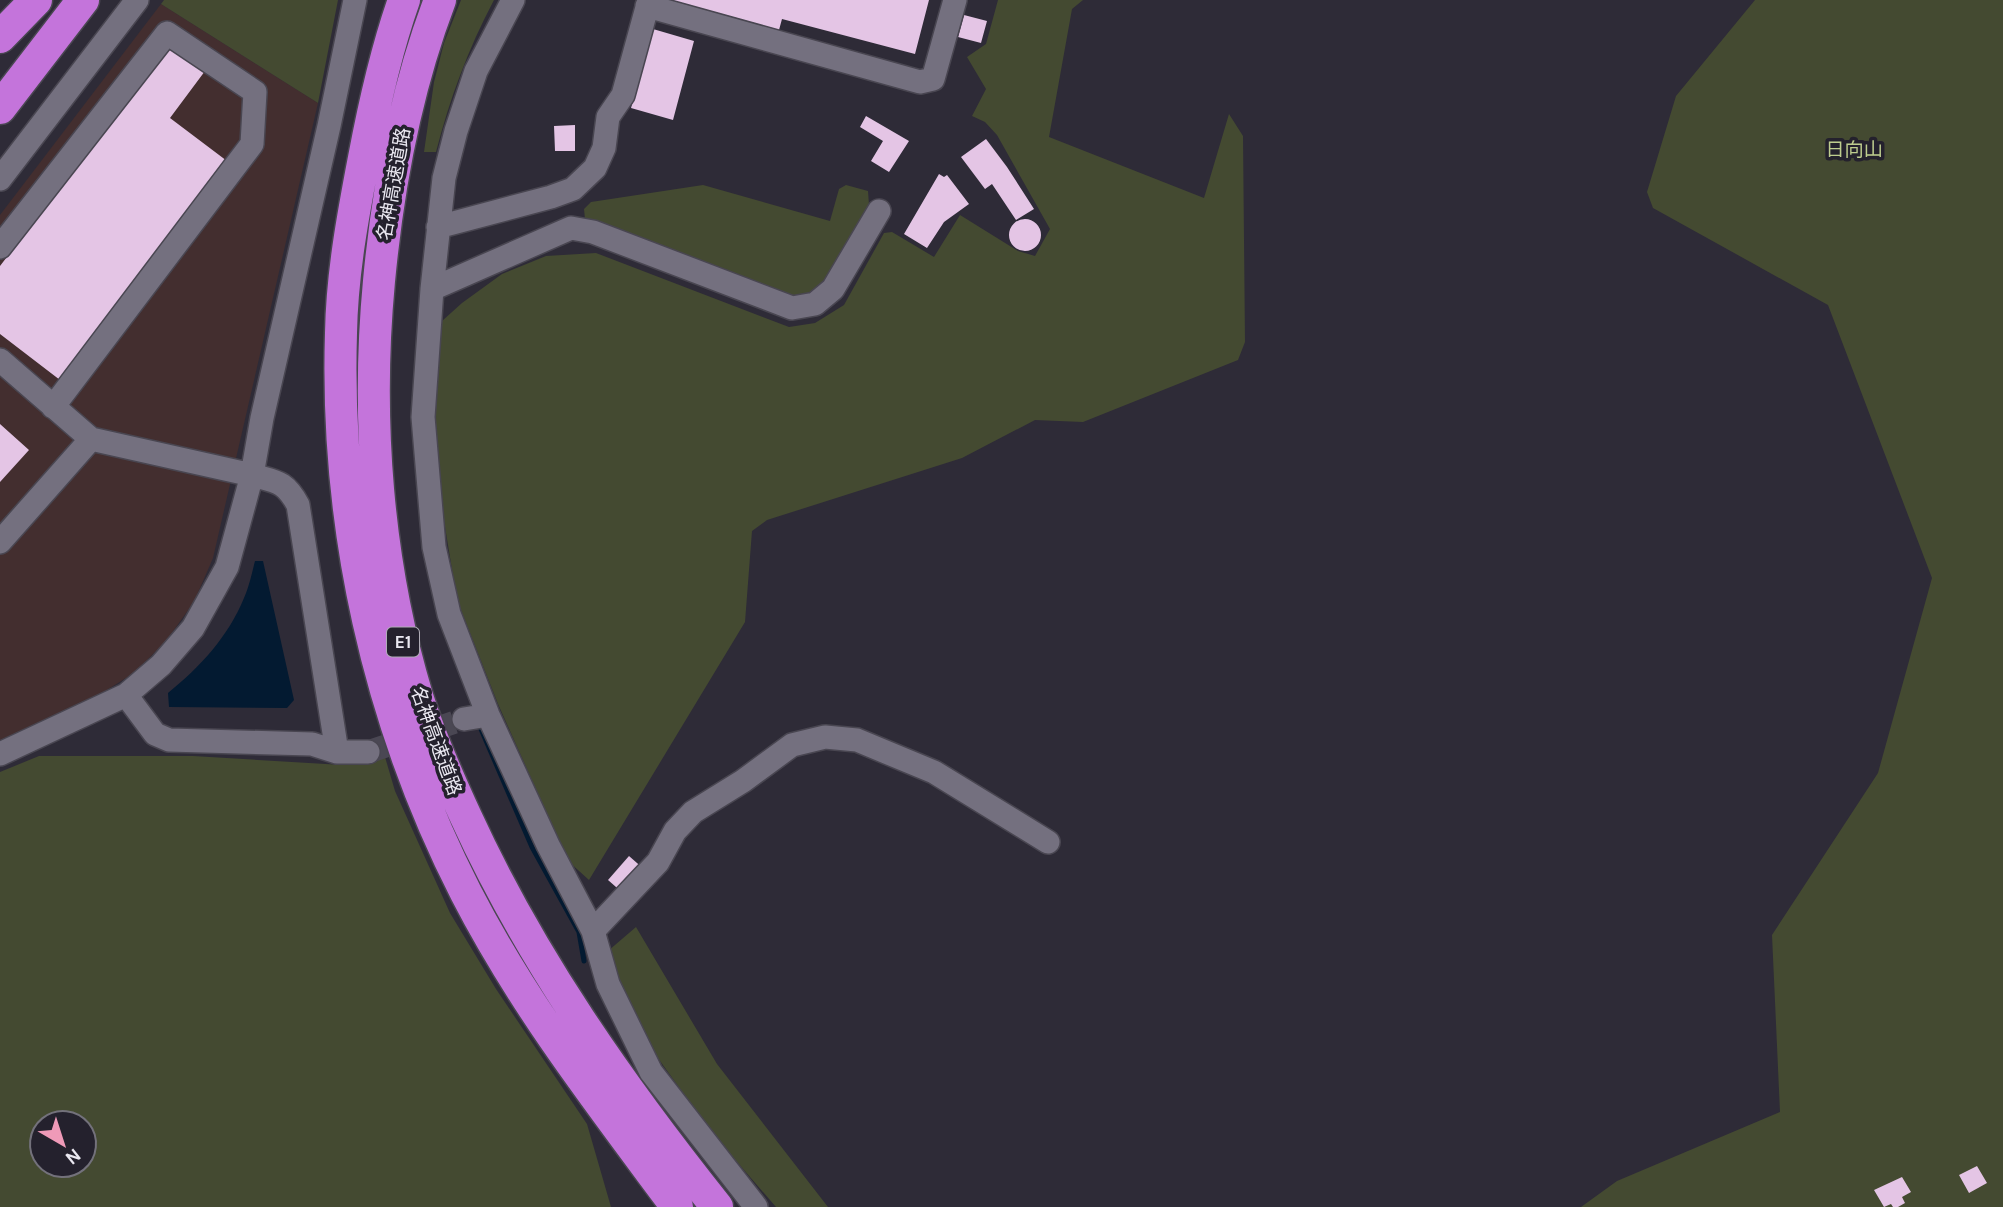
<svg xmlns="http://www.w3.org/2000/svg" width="2003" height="1207" viewBox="0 0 2003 1207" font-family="Karla,'Noto Sans JP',sans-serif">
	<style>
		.industrial { fill: #432e2f }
		.green { fill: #444a31; fill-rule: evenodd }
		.water { fill: #031a31 }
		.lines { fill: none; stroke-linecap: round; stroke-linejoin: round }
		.stream { stroke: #031a31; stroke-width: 5 }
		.building { fill: #e4c5e5 }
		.minor-tunnel { stroke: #4a4753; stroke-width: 23; stroke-dasharray: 23 11; stroke-linecap: butt }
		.minor-casing { stroke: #494651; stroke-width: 26 }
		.highway-casing { stroke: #494651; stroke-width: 35 }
		.minor { stroke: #74707f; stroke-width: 23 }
		.highway { stroke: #c474db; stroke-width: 32 }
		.labels { text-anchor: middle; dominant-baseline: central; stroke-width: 7; stroke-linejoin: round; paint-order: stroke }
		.shield { fill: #24212d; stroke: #afacb6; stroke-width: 2 }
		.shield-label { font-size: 18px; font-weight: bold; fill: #eae8f1 }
		.park-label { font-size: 19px; fill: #becd8e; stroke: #24212d }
		.street-label { font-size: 19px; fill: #eae8f1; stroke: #24212d }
	</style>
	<rect width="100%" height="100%" fill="#2e2b37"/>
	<path class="industrial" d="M161,4L318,103L213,558L194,602L166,641L134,673L94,698L0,741V215Z"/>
	<path class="green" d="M164,0H338L318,103L161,4Z
		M461,0H494C468,49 450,98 436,152H424L434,82L444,43Z
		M998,0H1083L1072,9L1049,137L1204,198L1229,114L1243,136L1245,342L1238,360L1083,422L1035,420L962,458L767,520L752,531L745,622L589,880L568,861L498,704L457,600L437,478L435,404L442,321L462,303L502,274L546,256L596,253L789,327L815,323L844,305L884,233L892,232L934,257L960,215L1018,251L1035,256L1050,229L997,135L985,122L972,116L986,89L967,57L986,44Z
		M1755,0H2003V1207H1581L1617,1181L1780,1112L1772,935L1878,773L1932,578L1828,305L1653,208L1647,192L1676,96Z
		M703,185L830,221L839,189L846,185L868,191L869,205L824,287L809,298L793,296L585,219L584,209L591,202Z
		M39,756H193L342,765L385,757L395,791L450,913L496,989L587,1124L611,1207H0V772ZM42,1123H84V1165H42Z
		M636,927L717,1064L828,1207H776L712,1133L647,1043L625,1004L608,951Z"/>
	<path class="water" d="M255,561H263L294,700L287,708L169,707L168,693C200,667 228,637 244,598C249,587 252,573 255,561Z"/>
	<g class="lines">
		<path class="stream" d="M481,729L532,847L579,932L584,961"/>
	</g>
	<path class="building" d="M671,0H929L915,54L782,19L779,30Z
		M964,15L987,21L981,43L958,37Z
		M653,29L694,41L673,120L631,108Z
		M170,44L205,71L170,118L227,161L60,380L0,334V266Z
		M866,116L909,141L889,172L871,161L883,141L860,127Z
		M575,125V151H555L554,126Z
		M986,139L1007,167L1034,209L1016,220L992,184L985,189L961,157Z
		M939,174L944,177L947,175L969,204L944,222L927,248L904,234Z
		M1009 235a16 16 0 1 1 32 0a16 16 0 1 1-32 0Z
		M0,424L29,450L0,482Z
		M629,856L645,870L624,894L608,880Z
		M1977,1166L1987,1183L1969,1193L1959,1175Z
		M1902,1177L1911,1192L1902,1197L1905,1203L1898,1207H1893L1891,1204L1884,1207L1874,1190Z"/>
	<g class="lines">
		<path class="minor-tunnel" d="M368,752L464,719"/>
		<defs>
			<path id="minor" d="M513,0L476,71L456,131L444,178L432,289L423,417L434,547L449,614L488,715L548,845L593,931L608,984L651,1072L756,1207
				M647,6L920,82L933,79L955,0
				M0,179L137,0
				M438,227L551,197L573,189L595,168L604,148L608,117L623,95L649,0
				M0,247L167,33L255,92L252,144L53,407
				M432,289L571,228L593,232L792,308L815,304L833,289L879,211
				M0,360L91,439L252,475C277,482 285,481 298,505L337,752H368
				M0,542L91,439
				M126,695L155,734L169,740L312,744L337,752
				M464,719L488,715
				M0,754L126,695L161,665L193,628L227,567L252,475L262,418L329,126L355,0
				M593,931L658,862L675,831L693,812L743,781L792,745L825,737L857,740L934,772L1048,842"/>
			<path id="highway" d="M404,0C386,51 374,105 364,158C353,215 342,274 341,333C335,526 378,721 466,893C524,1006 602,1106 677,1207
				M440,0C406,89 388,186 379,281C366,419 377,563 417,696C430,737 448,778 466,817C531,959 620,1085 717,1207
				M0,37L36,0
				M0,108L83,0"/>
		</defs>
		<use href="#minor" class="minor-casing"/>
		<use href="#highway" class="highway-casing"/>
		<use href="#minor" class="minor"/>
		<use href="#highway" class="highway"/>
	</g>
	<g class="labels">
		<rect class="shield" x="387" y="627.5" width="32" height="29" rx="5"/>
		<g class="shield-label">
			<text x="403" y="642">E1</text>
		</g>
		<g class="park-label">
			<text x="1854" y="150">日向山</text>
		</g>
		<g class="street-label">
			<text transform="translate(394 184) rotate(-80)">名神高速道路</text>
			<text transform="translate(436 741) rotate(70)">名神高速道路</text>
		</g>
	</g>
	<g transform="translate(63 1144) rotate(141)"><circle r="33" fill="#24212d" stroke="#73717b" stroke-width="2"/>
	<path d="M0-5L12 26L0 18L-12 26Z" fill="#ef9ab8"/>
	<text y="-10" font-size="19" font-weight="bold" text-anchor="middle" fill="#eae8f1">N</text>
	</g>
</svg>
